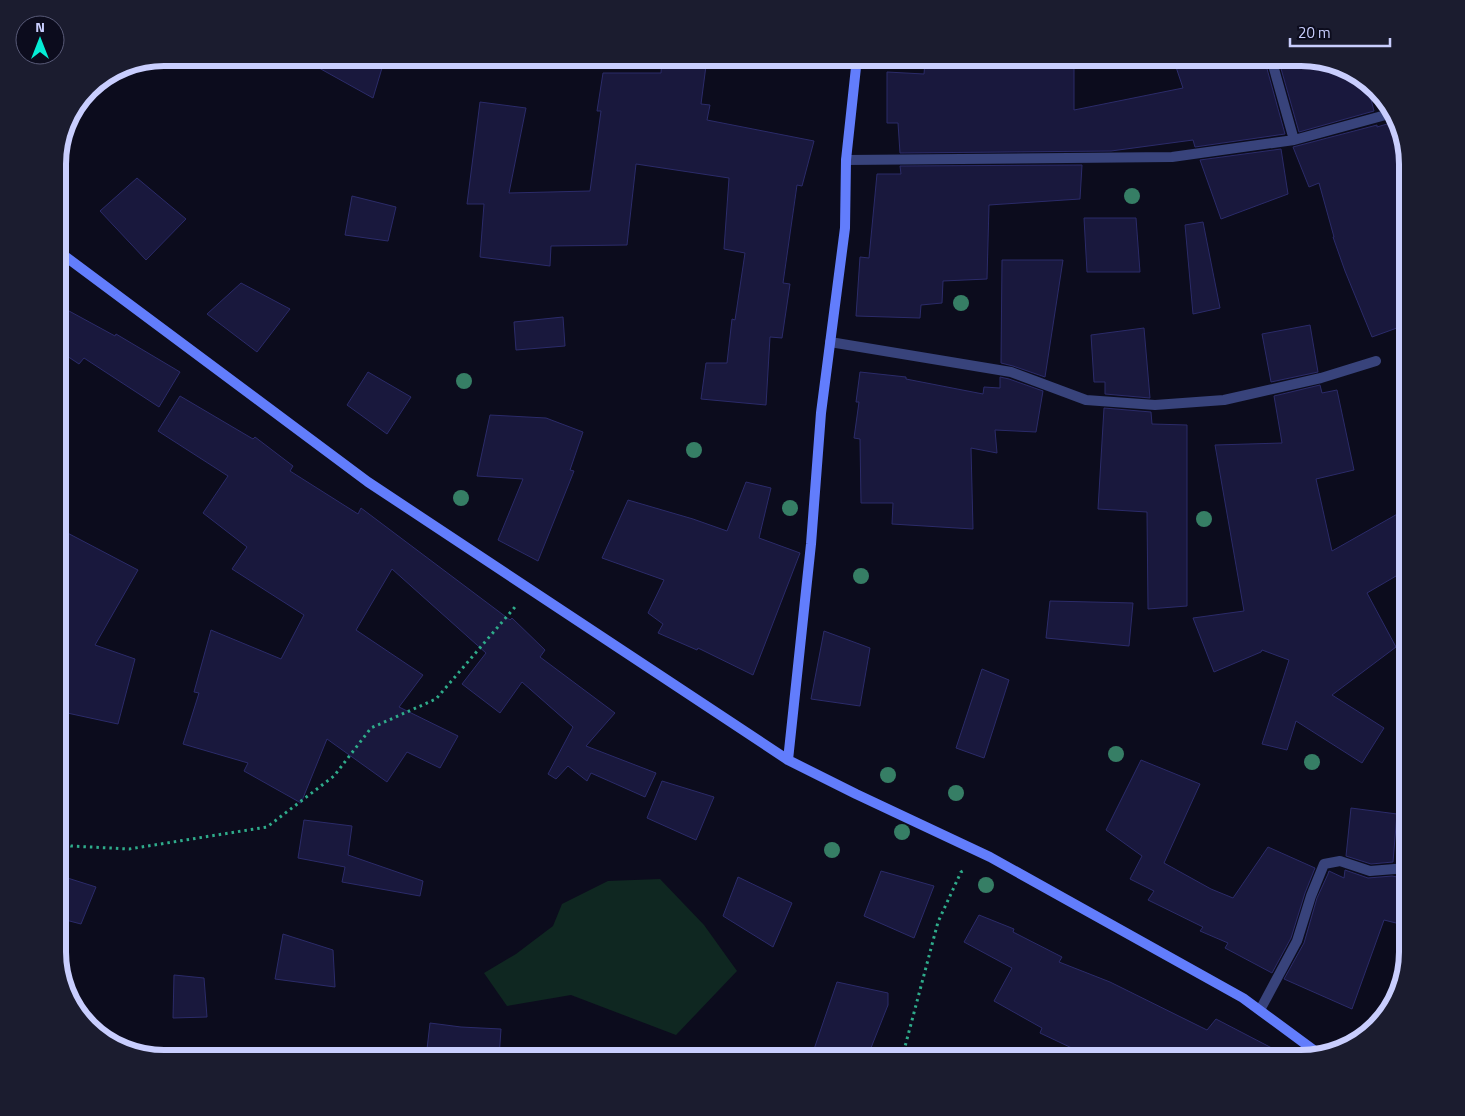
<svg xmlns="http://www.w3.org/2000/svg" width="1465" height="1116" viewBox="0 0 1465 1116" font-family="'Titillium Web',sans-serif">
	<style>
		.green { fill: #0f2721 }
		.building { fill: #19183d; stroke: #2b2b69 }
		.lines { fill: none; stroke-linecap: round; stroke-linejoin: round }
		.path { stroke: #2fac8b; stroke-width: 3; stroke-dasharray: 2.5 4; stroke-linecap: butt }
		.street { stroke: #38437b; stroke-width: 10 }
		.secondary { stroke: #627dfc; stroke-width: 10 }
		.tree { fill: #367e65 }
		.rim { fill: none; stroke: #c9cefe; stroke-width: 6 }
	</style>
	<rect width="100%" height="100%" fill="#0c0c1d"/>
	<path class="green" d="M660,879L704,925L737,971L676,1035L571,995L507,1006L484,973L516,954L553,926L562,904L608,881Z"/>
	<path class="building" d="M301,58H385L373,98Z
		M662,58H707L701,104L710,105L707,120L814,141L802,186L797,185L783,283L790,284L782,338L770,337L766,405L701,399L706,363H727L732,319L735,320L745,253L724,249L729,178L636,164L627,245L551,246L550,266L480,257L484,204H467L480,102L526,108L509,193L590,191L601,111H597L603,73H661Z
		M1173,58H1264L1285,134L1195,147L1193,140L1111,151L900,153L898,123H887V72L924,74L925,62L1026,63V62L1074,66V110L1183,88Z
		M1278,58H1301L1366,80L1374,111L1299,132Z
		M1397,121L1408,164V324L1372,337L1345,271L1333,237H1334L1319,183L1309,187L1293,147L1377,125V127Z
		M1281,149L1288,194L1221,219L1200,160Z
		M1082,165L1080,199L989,205L987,279L943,281L942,303L921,305L920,318L856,316L860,257L869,258L877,174H901L900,166Z
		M137,178L186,219L146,260L100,211Z
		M352,196L396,207L388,241L345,235Z
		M1084,218H1136L1140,272H1087Z
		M1203,222L1220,308L1193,314L1185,225Z
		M1002,260H1063L1045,377L1013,366L1001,363Z
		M241,283L290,309L257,352L207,314Z
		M58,305L115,336L116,334L180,372L159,407L84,358L79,364L58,350Z
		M563,317L565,346L516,350L514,322Z
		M1310,325L1318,372L1271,382L1262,334Z
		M1144,328L1150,398L1105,394V382H1094L1091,335Z
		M368,372L411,397L387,434L347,405Z
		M860,372L906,377V379L983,394L984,387L1000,388V377L1009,379L1043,391L1036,432L995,430L997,453L971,448L973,529L892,524L893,503H861L860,439L854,438L859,402H856Z
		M1320,385L1322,393L1337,390L1354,470L1316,479L1332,551L1408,508V569L1367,593L1396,647L1332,695L1384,728L1362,763L1296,721L1287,750L1262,744L1289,660L1262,650L1261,652L1214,672L1193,618L1244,611L1215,445L1282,443L1274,396Z
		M180,396L253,439L255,437L293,466L290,471L358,514L361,508L510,620L512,618L545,650L540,657L615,713L586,746L656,773L645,797L591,773L587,781L568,766L556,779L548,774L573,727L522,682L500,713L462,684L486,653L392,569L356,630L423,675L399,707L458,736L440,768L407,752L387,782L327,739L301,803L244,771L248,763L183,744L199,693L194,692L211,630L281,659L304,615L232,569L247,547L203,513L228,476L158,431Z
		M1104,408L1151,412L1152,424L1187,425V606L1148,609L1147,512L1098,509Z
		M490,415L546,418L583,432L570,470L574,471L538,561L498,540L523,479L477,476Z
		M746,482L771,488L759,538L800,553L753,675L698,648L697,650L658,633L663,624L648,613L664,580L602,558L628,500L693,519L727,531Z
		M58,528L138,570L95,645L135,659L118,724L58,711Z
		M1050,601L1133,603L1129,646L1046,638Z
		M824,631L870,648L860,706L811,699Z
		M982,669L1009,680L984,758L956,748Z
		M1141,760L1200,784L1164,863L1211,889L1233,898L1268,847L1315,868L1305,893L1291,938L1272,973L1225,948L1228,943L1200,931L1203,927L1148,900L1154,891L1130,879L1142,856L1106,830Z
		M662,781L714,797L696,840L647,818Z
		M1351,808L1397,814L1393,862L1371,864L1346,856Z
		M304,820L352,826L348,855L423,881L420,896L342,882L345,867L298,858Z
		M1345,870L1368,878L1392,876L1408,879V926L1384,920L1352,1009L1284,979L1304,943L1317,898L1328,874L1329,871L1344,878Z
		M881,871L934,886L914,938L864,916Z
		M58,875L96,887L81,924L58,918Z
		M738,877L792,903L773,947L723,916Z
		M979,915L1014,929L1013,932L1062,957L1059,962L1110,982L1207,1030L1216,1019L1291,1058H1093L1040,1033L1042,1028L994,1001L1012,968L964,942Z
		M283,934L333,950L335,987L275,979Z
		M174,975L204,978L207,1017L173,1018Z
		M837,982L888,993V1005L867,1058H811Z
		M430,1023L461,1027L501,1029L499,1058H426Z"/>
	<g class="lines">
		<path class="path" d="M1397,362L1407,363
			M58,842L71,846L129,849L267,827L334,776L371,728L436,699L515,607
			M849,1058L850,1050L896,1058
			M902,1058L938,922L961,872L965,870"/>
		<path class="street" d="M1271,58L1294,140
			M846,160L1172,157L1294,140L1393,113
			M830,342L1011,372L1086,400L1155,405L1224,400L1321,378L1376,361
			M1260,1010L1297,941L1311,896L1324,864L1340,861L1370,871L1407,868"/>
		<path class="secondary" d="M58,251L368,482L788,760L856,794L990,857L1243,998L1319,1054
			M788,760L811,544L821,413L845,228L846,160L857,58"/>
	</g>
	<g class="tree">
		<circle cx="1132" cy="196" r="8"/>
		<circle cx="961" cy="303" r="8"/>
		<circle cx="464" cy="381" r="8"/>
		<circle cx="694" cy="450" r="8"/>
		<circle cx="461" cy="498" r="8"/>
		<circle cx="790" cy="508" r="8"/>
		<circle cx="1204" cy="519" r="8"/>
		<circle cx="861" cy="576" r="8"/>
		<circle cx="1116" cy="754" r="8"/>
		<circle cx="1312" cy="762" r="8"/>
		<circle cx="888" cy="775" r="8"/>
		<circle cx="956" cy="793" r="8"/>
		<circle cx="902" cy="832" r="8"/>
		<circle cx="832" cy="850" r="8"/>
		<circle cx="986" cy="885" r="8"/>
	</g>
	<path d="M0 0H1465V1116H0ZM164 66H1301A98 98 0 0 1 1399 164V952A98 98 0 0 1 1301 1050H164A98 98 0 0 1 66 952V164A98 98 0 0 1 164 66Z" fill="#1b1c2f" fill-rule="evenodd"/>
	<path class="rim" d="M164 66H1301A98 98 0 0 1 1399 164V952A98 98 0 0 1 1301 1050H164A98 98 0 0 1 66 952V164A98 98 0 0 1 164 66Z"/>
	<g transform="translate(40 40)"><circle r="24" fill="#0c0c1d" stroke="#585a77"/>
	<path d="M0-4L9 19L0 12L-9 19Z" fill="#05eed6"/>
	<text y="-8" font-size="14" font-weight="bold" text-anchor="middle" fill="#c9cefe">N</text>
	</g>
	<path d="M1290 38v8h100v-8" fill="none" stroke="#c9cefe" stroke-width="2.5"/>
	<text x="1298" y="38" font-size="15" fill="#c9cefe" stroke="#0c0c1d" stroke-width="4" paint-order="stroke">20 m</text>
</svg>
